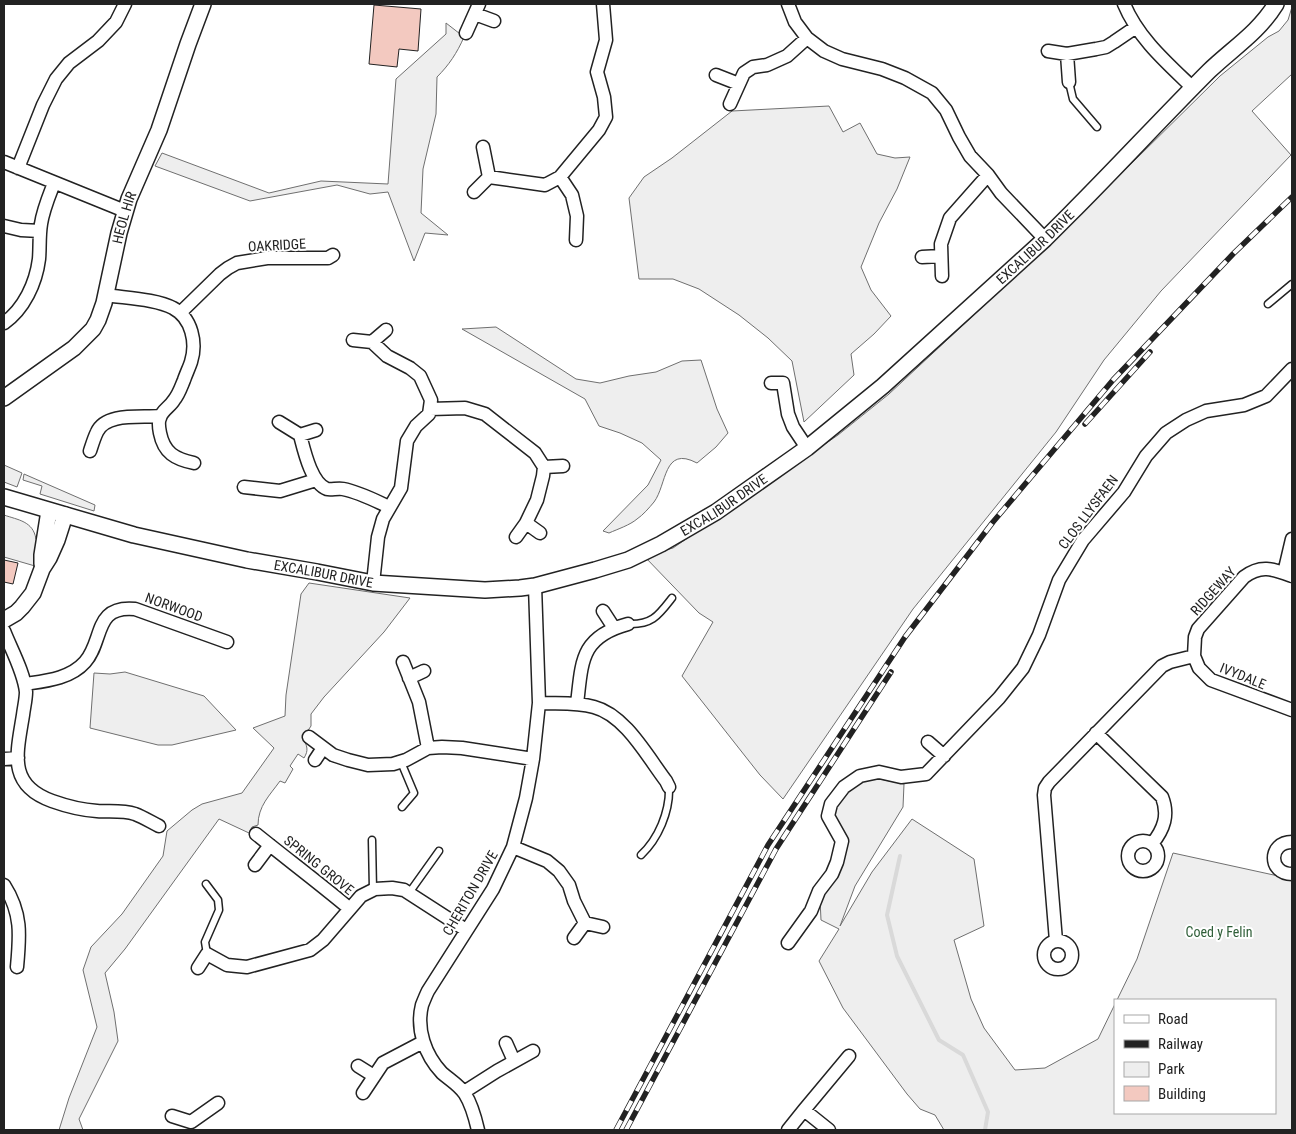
<svg xmlns="http://www.w3.org/2000/svg" width="1296" height="1134" viewBox="0 0 1296 1134" font-family="'Roboto Condensed',sans-serif">
	<style>
		.green { fill: #eee; stroke: #6f6f6f }
		.lines { fill: none; stroke-linecap: round; stroke-linejoin: round }
		.stream { stroke: #d9d9d9; stroke-width: 4 }
		.building { fill: #f3c9c0; stroke: #222 }
		.service-casing { stroke: #222; stroke-width: 9 }
		.minor-casing { stroke: #222; stroke-width: 15 }
		.tertiary-casing { stroke: #222; stroke-width: 18 }
		.service { stroke: #fff; stroke-width: 6 }
		.minor { stroke: #fff; stroke-width: 12 }
		.tertiary { stroke: #fff; stroke-width: 15 }
		.rail-casing { stroke: #222; stroke-width: 5.5 }
		.rail { stroke: #fff; stroke-width: 4; stroke-dasharray: 11; stroke-linecap: butt }
		.labels { text-anchor: middle; dominant-baseline: central; stroke-width: 4; stroke-linejoin: round; paint-order: stroke }
		.street-label { font-size: 14px; fill: #222; stroke: #fff }
		.park-label { font-size: 14px; fill: #2f5e38; stroke: #fff }
	</style>
	<rect width="100%" height="100%" fill="#fff"/>
	<path class="green" d="M1292,7V74L1252,111L1291,155L1161,291L1104,360L1056,432L913,609L783,799L760,775L682,676L713,622L699,613L644,556L673,548L838,435L889,394L1049,245L1220,76L1268,37L1279,31L1288,20Z
		M446,23L464,37C457,53 449,65 437,77L436,114L423,169L421,213L448,235L425,233L414,261L388,192L370,194L337,185L250,201L155,166L162,153L269,193L321,181L388,184L396,79L446,34Z
		M829,106L843,132L860,123L877,154L895,158L910,157L897,189L879,223L861,267L871,290L891,316L874,334L851,354L854,375L804,422L792,361L768,338L739,315L699,289L673,279H639L629,198L644,177L672,158L732,111Z
		M496,327L576,379L600,383L629,376L656,372L682,361L701,360L717,409L728,433L716,447L697,463C663,445 667,485 654,502C649,508 643,515 637,519C630,525 618,529 609,533L603,531L648,485L661,460L642,443L620,433L599,426L585,399L462,329Z
		M4,465L22,473L17,487L4,482Z
		M24,474L95,505L94,511L40,494L42,486L23,480Z
		M4,515C18,520 33,521 36,539H40L35,566L4,557Z
		M309,583L410,598L384,632L324,697L311,714V726L303,738C307,746 309,750 304,758L298,754L290,766L293,769L285,783L280,781C270,795 258,806 258,825L252,827L249,833L219,819L125,949L105,973L114,1012L118,1041L79,1119L83,1130H59L69,1098L97,1027L83,970L91,947L122,914L163,856L167,831L192,810L202,804L242,793L274,748L253,728L285,716L286,695L301,594Z
		M125,672L204,696L236,730L172,745H158L90,728L94,673L110,674Z
		M875,778L904,784L903,807L855,886L840,926L872,872L912,819L974,859L984,926L954,940L971,999L984,1028L1015,1070L1045,1068L1098,1039L1115,1004V1113H1275V1000H1117L1137,959L1173,853L1292,879V1130H944L935,1115L920,1109L907,1094L843,1008L819,961L839,929L821,920L820,899L842,841L828,816L844,787Z"/>
	<g class="lines">
		<path class="stream" d="M900,856L887,915L897,956L939,1040L963,1055L988,1112L985,1130"/>
	</g>
	<path class="building" d="M374,5L421,9L418,51L399,49L397,67L369,64Z
		M4,560L18,563L13,584L4,582Z"/>
	<g class="lines">
		<defs>
			<path id="service" d="M1069,82L1073,99L1097,127
				M1268,304L1292,284
				M628,624C652,625 658,616 672,598
				M401,762L414,793L402,807
				M372,840L373,890
				M641,855C658,839 670,812 669,787
				M206,884L218,900L219,910L205,942L207,954
				M409,893L439,851"/>
			<path id="minor" d="M788,4L795,22L807,38L824,51L842,59L882,69L905,78L932,93L946,110L959,137L970,156L988,175L1001,193L1045,239
				M1124,4C1138,38 1167,63 1193,88
				M475,14L494,21
				M466,33L479,4
				M1048,51L1067,54L1096,49L1106,47L1114,42L1136,27
				M1067,54L1069,82
				M716,75L739,84
				M730,104L744,73L753,67L767,65L787,56L807,38
				M4,162L125,211
				M18,168L43,105L56,79L69,63L98,41L116,22L125,4
				M489,177L545,185L560,177L599,130L606,117L604,97L597,72L606,40L603,4
				M560,177L572,195L577,216L576,240
				M474,192L489,177L483,147
				M4,226L21,230L40,231
				M922,257L941,256
				M942,276L941,244L950,218L988,175
				M106,295C125,298 157,299 173,308C192,318 197,343 191,362C189,368 186,374 184,380C181,387 179,394 174,400C170,407 162,410 160,418C158,422 159,428 160,433C164,453 175,459 194,463
				M180,313L220,274L228,268L237,263L267,258H328L333,255
				M4,323C24,309 36,283 39,259C40,248 39,236 41,224C43,210 49,196 54,183
				M353,340L372,342L387,356L410,368L420,376L431,400L429,414L416,426L407,441L401,488L383,519L378,537L373,583
				M372,342L386,330
				M771,383H783L788,414L793,427L807,448
				M430,409L465,408L485,414L535,453L544,467L543,476L537,500L526,523L516,537
				M279,422L300,435C304,450 311,483 327,489C331,490 338,488 343,489C359,492 374,500 389,507
				M300,435L316,430
				M90,451C92,445 94,438 97,432C106,412 141,418 160,416
				M544,467L563,466
				M244,487L280,491L316,480
				M526,523L540,533
				M1284,573L1292,539
				M603,611L614,628
				M4,631C11,649 24,672 26,692C26,699 24,707 23,715C17,753 7,785 52,801C66,806 81,810 97,811C109,812 123,810 135,814C143,817 151,822 159,826
				M1194,656L1199,668L1211,680L1292,710
				M403,662L419,702L428,748
				M409,678L424,671
				M25,684C45,681 70,679 85,662C104,641 93,605 135,609L227,642
				M539,703C557,704 576,702 594,707C625,715 647,756 666,781L669,787
				M577,704C582,662 580,637 628,624
				M1096,733L1162,797C1169,815 1164,829 1152,844
				M309,737L333,755L348,760L368,765L393,764L406,760L428,748L442,747L462,748L533,759
				M928,742L944,756
				M4,759L18,758
				M315,760L323,748
				M256,834C287,859 319,883 350,909
				M1128 856a15 15 0 1 1 30 0a15 15 0 1 1-30 0Z
				M1292,842C1268,842 1268,874 1292,874
				M513,847L547,861L559,871L569,885L574,901L585,923
				M255,865L270,845
				M4,885C22,913 20,935 17,967
				M574,938L585,923L603,927
				M1044 955a14 14 0 1 1 28 0a14 14 0 1 1-28 0Z
				M1056,941L1044,795L1045,788L1049,782L1162,666L1170,662L1194,656L1195,637L1198,629L1244,577C1261,564 1273,569 1292,576
				M788,943L811,911L819,891L832,874L837,862L842,841L828,816L831,804L844,787L860,776L879,772L901,777L926,774L999,698L1023,668L1039,635L1059,580L1083,540L1124,492L1146,456L1166,433L1186,420L1206,411L1244,405L1266,396L1292,369
				M198,968L207,954L227,965L247,967L310,950L323,940L361,896L375,889L392,888L404,890L466,930
				M506,1043L514,1061
				M358,1066L374,1076
				M464,1092L497,1071L533,1051
				M363,1093L383,1063L423,1042
				M804,1110L829,1130
				M172,1116L191,1122L218,1103
				M478,1130C475,1117 472,1105 465,1094C459,1085 450,1080 442,1073C425,1055 416,1029 422,1005C424,1000 426,995 428,991L493,889L513,847L526,798L533,759L539,703L535,586
				M788,1130L804,1110L849,1056"/>
			<g id="tertiary">
				<path id="s1" d="M4,398L74,348L93,329L98,320L104,303L119,233L129,199L159,130L188,44L203,4"/>
				<path id="s2" d="M4,497L134,535L247,560L317,572L373,583L485,590L520,588L535,586L595,570L628,560L661,544L716,512L807,448L883,386L1045,239L1070,214C1117,167 1162,118 1209,71C1233,48 1258,33 1276,4"/>
				<path d="M42,564V555L49,511"/>
				<path d="M4,620L16,613L22,607L33,593L42,569L49,558L57,540L65,515"/>
			</g>
		</defs>
		<use href="#service" class="service-casing"/>
		<use href="#minor" class="minor-casing"/>
		<use href="#tertiary" class="tertiary-casing"/>
		<use href="#service" class="service"/>
		<use href="#minor" class="minor"/>
		<use href="#tertiary" class="tertiary"/>
		<defs>
			<path id="rail" d="M1085,424L1150,352
				M616,1130L768,845L905,637L993,522L1113,380L1233,254L1292,197
				M626,1130L776,849L891,672"/>
		</defs>
		<use href="#rail" class="rail-casing"/>
		<use href="#rail" class="rail"/>
	</g>
	<g class="labels">
		<g class="street-label">
			<text stroke="none"><textPath href="#s1" startOffset="229">HEOL HIR</textPath></text>
			<text transform="translate(277 245) rotate(-3)">OAKRIDGE</text>
			<text stroke="none"><textPath href="#s2" startOffset="1154">EXCALIBUR DRIVE</textPath></text>
			<text stroke="none"><textPath href="#s2" startOffset="749">EXCALIBUR DRIVE</textPath></text>
			<text transform="translate(1088 512) rotate(-53)">CLOS LLYSFAEN</text>
			<text stroke="none"><textPath href="#s2" startOffset="329">EXCALIBUR DRIVE</textPath></text>
			<text transform="translate(1213 591) rotate(-48)">RIDGEWAY</text>
			<text transform="translate(174 607) rotate(20)">NORWOOD</text>
			<text transform="translate(1243 676) rotate(22)">IVYDALE</text>
			<text transform="translate(319 865) rotate(39)">SPRING GROVE</text>
			<text transform="translate(470 893) rotate(-60)">CHERITON DRIVE</text>
		</g>
		<g class="park-label">
			<text x="1219" y="932">Coed y Felin</text>
		</g>
	</g>
	<rect width="1296" height="1134" fill="none" stroke="#222222" stroke-width="10"/>
	<rect x="1114" y="999" width="162" height="115" fill="#ffffff" stroke="#a7a7a7"/>
	<rect x="1124" y="1015" width="25" height="8" fill="#ffffff" stroke="#a7a7a7"/>
	<text x="1158" y="1024" font-size="15" fill="#222222">Road</text>
	<rect x="1124" y="1040" width="25" height="8" fill="#222222" stroke="#a7a7a7"/>
	<text x="1158" y="1049" font-size="15" fill="#222222">Railway</text>
	<rect x="1124" y="1062" width="25" height="15" fill="#eeeeee" stroke="#a7a7a7"/>
	<text x="1158" y="1074" font-size="15" fill="#222222">Park</text>
	<rect x="1124" y="1086" width="25" height="15" fill="#f3c9c0" stroke="#a7a7a7"/>
	<text x="1158" y="1099" font-size="15" fill="#222222">Building</text>
</svg>
